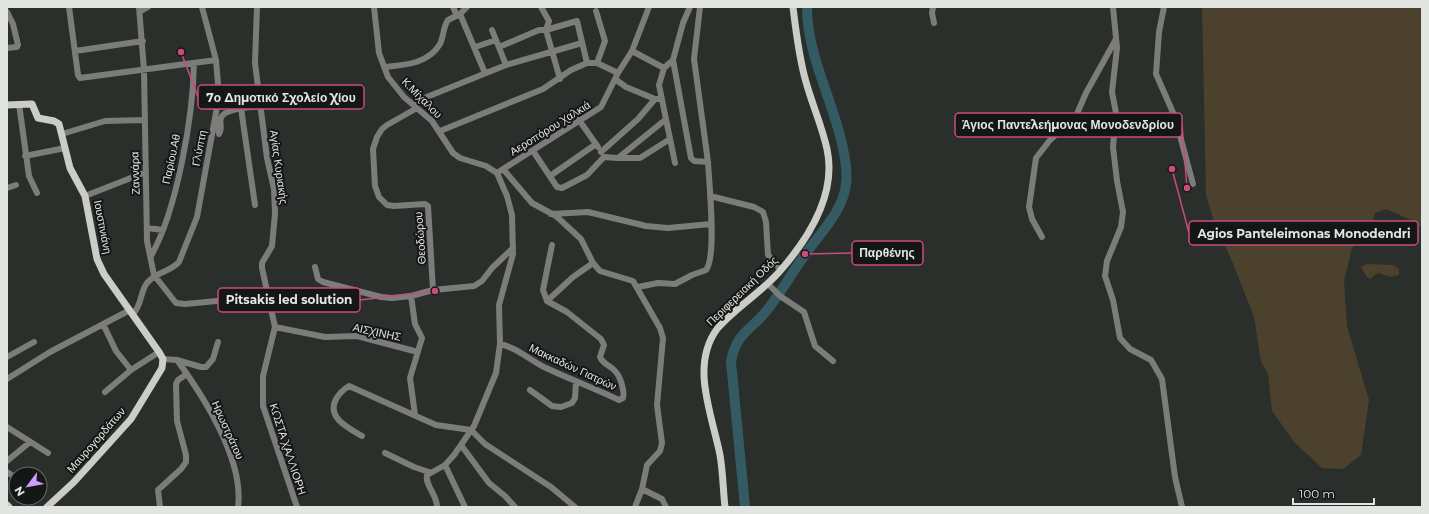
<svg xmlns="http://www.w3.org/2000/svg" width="1429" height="514" viewBox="0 0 1429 514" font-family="Montserrat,sans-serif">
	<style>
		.green { fill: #4b412c }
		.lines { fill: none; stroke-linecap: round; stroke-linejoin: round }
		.river { stroke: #345b63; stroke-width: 10 }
		.minor { stroke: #7c7d7a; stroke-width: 6 }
		.major { stroke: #cbcdc6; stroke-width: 7 }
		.labels { text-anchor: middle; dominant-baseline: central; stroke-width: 4; stroke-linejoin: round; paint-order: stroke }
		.street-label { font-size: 11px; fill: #e2e5e2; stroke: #141715 }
		.leader { fill: none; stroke: #ca4b7d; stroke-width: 1.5 }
		.callout-dot { fill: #ca4b7d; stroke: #141715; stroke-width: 1.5 }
		.callout { fill: #141715; stroke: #ca4b7d; stroke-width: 1.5 }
		.callout-label { font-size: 12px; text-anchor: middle; font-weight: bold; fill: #e2e5e2 }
	</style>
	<rect width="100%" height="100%" fill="#2a2f2b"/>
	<path class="green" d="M1202,7H1422V229L1416,222L1386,209L1375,213L1372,223L1352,248L1344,281L1347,326L1369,400L1361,455L1343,469L1322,468L1295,443L1272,411L1268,374L1261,362L1254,317L1232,261L1215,225L1206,195Z
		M1367,264L1394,265L1399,269V275L1390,277L1379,273L1374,275L1371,279L1367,277L1361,267Z"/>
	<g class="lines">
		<path class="river" d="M745,507L731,362C736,332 752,330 768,309C781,292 792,273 804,256C819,234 843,212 846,184C848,171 845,157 842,144C832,98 807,55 807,7"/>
		<path class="minor" d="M69,7L78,75L80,78L216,60
			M139,7L144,70L147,241L154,275L176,303L185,304L269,296
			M257,7L255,63L267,158L274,189L275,214L272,246L262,263V268L275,327L263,376V406L297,507
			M374,7L379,53L388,77L404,97L432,121L453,153L460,158L486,166L497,173L507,196L512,215L513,254L499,305L500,344L496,373L474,426L454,455L445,465L427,475C425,486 437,494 437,507
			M453,7L457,16
			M541,7L549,21L546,30
			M700,7L694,59L708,162
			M933,7L932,13L934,23
			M1113,7L1117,48L1112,92L1116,113L1113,147L1117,181L1123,212L1121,227L1107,261L1105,276L1113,300L1120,338L1130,349L1151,360L1162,379L1175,477L1182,507
			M1164,7L1159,32L1156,74L1175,117L1193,184
			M141,11L148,7
			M596,11L605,41L597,63
			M7,12L13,24L18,45L17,47L7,48
			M460,14L485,73
			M492,30L506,65
			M546,30L560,79
			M475,47L496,40
			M499,47L539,30H546L577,21L587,63
			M75,51L143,41
			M632,51L664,68
			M673,60L664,68L659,85L675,163
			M384,67C405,65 428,64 440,44C444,36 443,27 448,20L460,14L467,7
			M615,79L626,87L655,99
			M412,103L506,65L582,43
			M19,104L29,176L37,193
			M241,108L255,205
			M417,108L387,125L382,129L377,137L373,149L375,186L379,197L387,205L394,206L425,204L428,206L433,290
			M579,120L598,147
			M217,122L219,134C223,129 219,124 221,118C224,108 251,107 260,106
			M440,131L543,89L571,70L587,63H597L618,73
			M62,134L105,121L144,120
			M533,151L557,187L562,188L587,175L604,157L618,158L665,120
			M601,152L638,119L655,99H660
			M25,156L65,148
			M618,158H640L670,139
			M503,169L532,203L556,216L581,239L593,263L600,271L633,281L660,328L663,338L657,405L662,443L660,451L647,465L642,489L662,499L666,507
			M500,171L601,107L618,73L632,51L649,7
			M550,176L596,144
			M7,188L16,185
			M85,196L146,172
			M710,196L754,207L763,212L766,222L768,255L781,270
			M551,214L588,212L646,226L668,228L711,224
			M147,228L163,230
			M1042,237L1032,219L1029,207L1036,158L1050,140L1076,116L1086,93L1116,39
			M552,245L543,290L547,301L573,277L593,263
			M151,256C177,210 193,117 194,63
			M315,267L318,279L323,282L381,297L392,298L411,296L433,290L474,286L482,281L492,268L513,248
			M768,284L780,296L804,312L815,346L833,361
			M638,287L658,283L675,284L692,275L706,270C717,257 709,182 708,162L694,161L691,158L673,60L683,23L690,7
			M411,296L415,324L422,338L410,378L415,415
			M133,314C142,305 140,292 147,283C156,272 170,272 179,262L197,217L219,96L216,60L202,7
			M103,324L116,351L131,370
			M275,327L325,337L357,336L418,352
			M500,344C516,347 530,360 544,367C569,379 594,388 619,400L623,398C625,391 620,375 614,370C609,365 603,364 600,357L604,345L601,339L567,312L547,301
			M7,357L34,342
			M163,359L177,360L201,367H206L213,359L218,342
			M177,360C204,397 244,460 238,507
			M7,379L50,352L130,310
			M530,390L552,406L561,407L572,403L575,398L576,382
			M105,392L131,370L159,352
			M7,427L48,453
			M471,430L485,444L551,487L575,507
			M362,436C349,428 326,418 336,399C339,394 344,389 349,386L436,425L471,430
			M461,445L489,483L505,496L515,507
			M385,453L414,467L429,472
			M7,461L30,442
			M445,465L465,507
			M7,472L16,478
			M160,507L158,490L181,469L186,462V455L177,421L176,384L178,380L187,374
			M635,507L642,489"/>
		<path class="major" d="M7,105L32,104L38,118L54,121L59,124L70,168L85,196L97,259L104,274L159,352L163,359L162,368L131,419L74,482L47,507
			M7,505L9,507
			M725,507C723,490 723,472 720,455C712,414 690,366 717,329C736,307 761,293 780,271C809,238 837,195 827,149C822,126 812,104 806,82C799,58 796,32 793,7"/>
	</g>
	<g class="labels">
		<g class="street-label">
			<text transform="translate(422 98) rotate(45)">Κ.Μίχαλου</text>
			<text transform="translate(550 128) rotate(-32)">Αεροπόρου Χαλκιά</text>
			<text transform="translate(199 148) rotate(-79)">Γλύπτη</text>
			<text transform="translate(171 159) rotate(-78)">Παρίου.Αθ</text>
			<text transform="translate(279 167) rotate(82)">Αγίας Κυριακής</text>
			<text transform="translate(135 173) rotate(-92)">Ζαννάρα</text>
			<text transform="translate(103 227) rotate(79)">Ιουστινιάνη</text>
			<text transform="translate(420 238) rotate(-94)">Θεοδώρου</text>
			<text transform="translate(742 291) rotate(-44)">Περιφερειακή Οδός</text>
			<text transform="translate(377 332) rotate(12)">ΑΙΣΧΙΝΗΣ</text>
			<text transform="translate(573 367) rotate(25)">Μακκαδών Γιατρών</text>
			<text transform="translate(228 430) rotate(66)">Ηρωστράτου</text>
			<text transform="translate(96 440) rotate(-49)">Μαυρογορδάτων</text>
			<text transform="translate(288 449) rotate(72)">ΚΩΣΤΑ ΧΑΛΛΙΟΡΗ</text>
		</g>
	</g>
	<path class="leader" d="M181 52L198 97M1187 188L1182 125M1172 169L1189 233M805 254L852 253M435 291L360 300"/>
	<g class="callout-dot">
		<circle cx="181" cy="52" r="4"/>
		<circle cx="1187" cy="188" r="4"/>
		<circle cx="1172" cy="169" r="4"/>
		<circle cx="805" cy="254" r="4"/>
		<circle cx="435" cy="291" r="4"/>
	</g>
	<g class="callout">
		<rect x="198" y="85" width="166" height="24" rx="4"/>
		<rect x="955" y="113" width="227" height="24" rx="4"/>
		<rect x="1189" y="221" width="229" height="24" rx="4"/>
		<rect x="852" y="241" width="71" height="24" rx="4"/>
		<rect x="218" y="288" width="142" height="24" rx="4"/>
	</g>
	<g class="callout-label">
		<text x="281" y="102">7ο Δημοτικό Σχολείο Χίου</text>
		<text x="1068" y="129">Άγιος Παντελεήμονας Μονοδενδρίου</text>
		<text x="1304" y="238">Agios Panteleimonas Monodendri</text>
		<text x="887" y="257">Παρθένης</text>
		<text x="289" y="304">Pitsakis led solution</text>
	</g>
	<rect width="1429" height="514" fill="none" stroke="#e2e5e2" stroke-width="16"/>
	<g transform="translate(28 486) rotate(238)"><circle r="19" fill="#141715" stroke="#666967"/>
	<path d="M0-3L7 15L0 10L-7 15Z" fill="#d39cfc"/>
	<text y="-6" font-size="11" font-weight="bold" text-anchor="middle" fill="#e2e5e2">N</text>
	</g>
	<path d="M1293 498v6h81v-6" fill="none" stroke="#e2e5e2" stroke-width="2"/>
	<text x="1299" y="498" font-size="12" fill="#e2e5e2" stroke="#141715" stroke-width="3" paint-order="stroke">100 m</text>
</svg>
